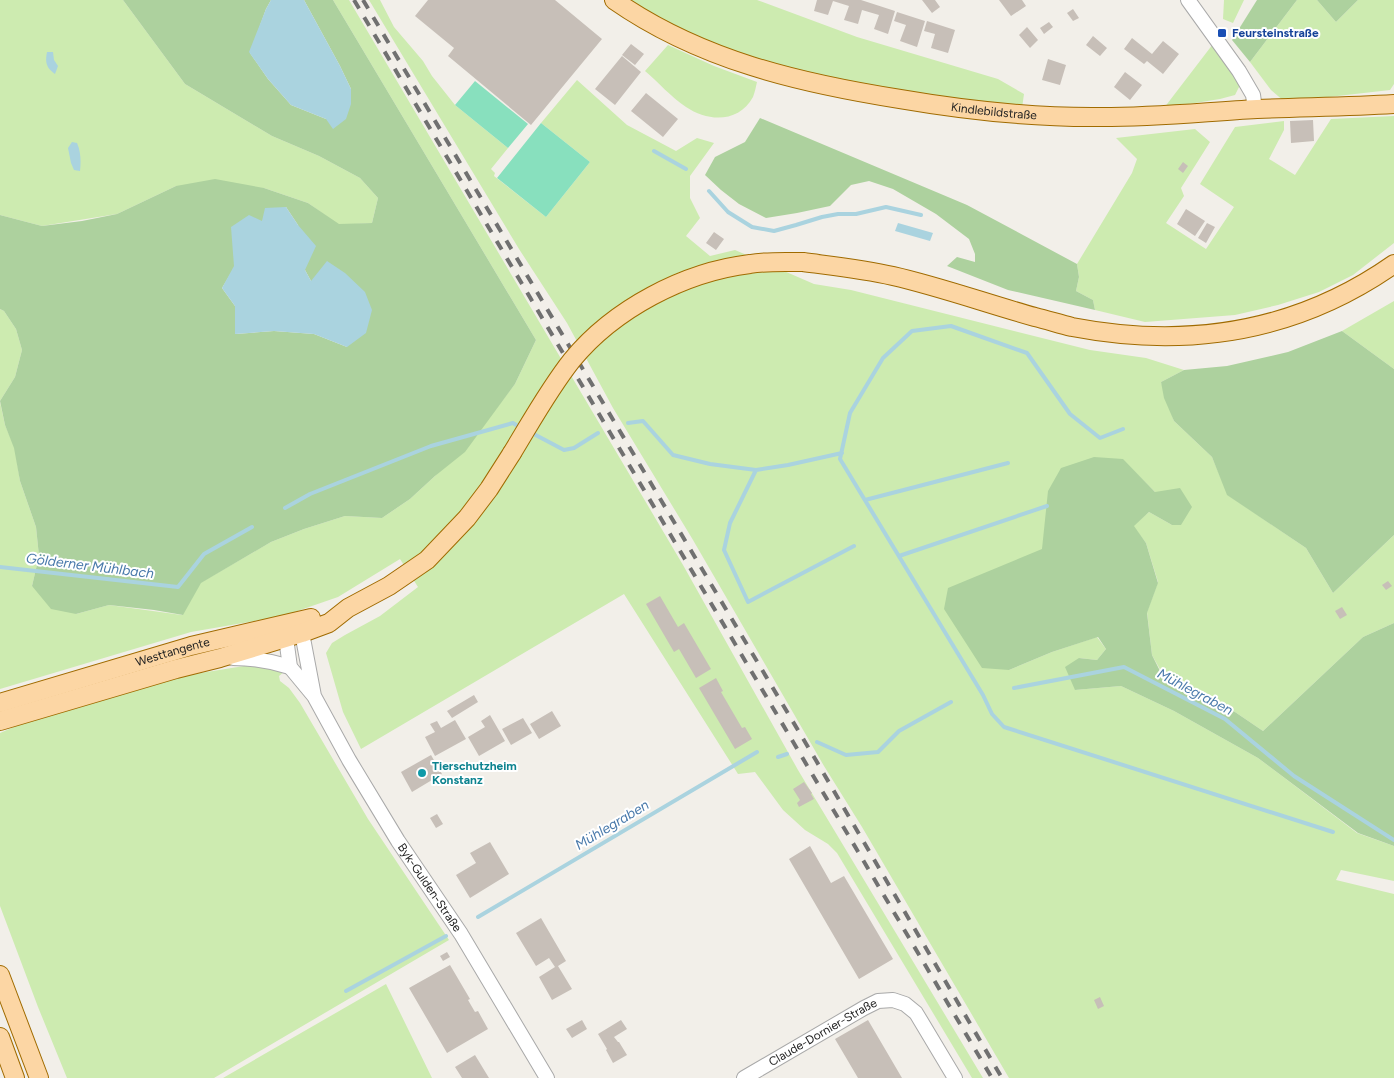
<svg xmlns="http://www.w3.org/2000/svg" width="1394" height="1078" viewBox="0 0 1394 1078" font-family="Figtree,sans-serif">
	<style>
		.grass { fill: #cdebb0 }
		.forest { fill: #add19e; fill-rule: evenodd }
		.pitch { fill: #88e0be }
		.water { fill: #aad3df }
		.lines { fill: none; stroke-linecap: round; stroke-linejoin: round }
		.stream { stroke: #aad3df; stroke-width: 4 }
		.building { fill: #c7bfb8 }
		.minor-casing { stroke: #a9a9a9; stroke-width: 16 }
		.major-casing { stroke: #a06b00; stroke-width: 20 }
		.minor { stroke: #fff; stroke-width: 14 }
		.major { stroke: #fcd6a4; stroke-width: 18 }
		.rail { stroke: #707070; stroke-width: 4; stroke-dasharray: 10 10; stroke-linecap: butt }
		.major-bridge-casing { stroke: #a06b00; stroke-width: 20; stroke-linecap: butt }
		.major-bridge { stroke: #fcd6a4; stroke-width: 18 }
		.transit-dot { fill: #1a4fb4; stroke: #fff; stroke-width: 2 }
		.culture-dot { fill: #0f9aa8; stroke: #fff; stroke-width: 2 }
		.labels { text-anchor: middle; dominant-baseline: central; stroke-width: 4; stroke-linejoin: round; paint-order: stroke }
		.transit-label { font-size: 12px; font-weight: bold; fill: #164399; stroke: #fff; text-anchor: start }
		.street-label { font-size: 12px; fill: #222; stroke: #fff }
		.culture-label { font-size: 12px; font-weight: bold; fill: #0d838f; stroke: #fff; text-anchor: start }
		.water-label { font-size: 14px; font-style: italic; fill: #4a7aab; stroke: #fff }
	</style>
	<rect width="100%" height="100%" fill="#f2efe9"/>
	<path class="grass" d="M0,0H123L185,84L272,136L319,156L360,178L378,198L372,223L339,225L308,203L264,188L176,186L117,214L42,226L0,215Z
		M333,0H349L683,565L798,770L983,1078H972L837,853L828,844L805,830L783,810L755,772L738,774L624,594L361,749L343,712L326,653L332,643L345,635L380,616L418,587L400,559L338,597L283,616L191,632L0,689V402L5,425L15,448L20,481L36,527L39,556L32,586L76,614L109,605L182,615L200,583L271,542L304,529L345,516L382,518L410,499L435,476L495,410L515,384L536,340Z
		M369,0H380L394,27L423,61L432,76L455,105L508,148L491,169L495,173L494,176L546,217L590,162L541,123L577,80L627,125L676,151L697,138L714,143L690,176V198L700,218L686,236L710,256L735,250L814,284L851,290L1090,350L1146,358L1184,370L1161,382L1174,421L1212,457L1228,495L1306,548L1333,593L1394,535V623L1363,637L1263,731L1235,712L1162,673L1152,655L1147,612L1158,582L1146,543L1133,526L1149,512L1172,525L1155,492L1122,459L1043,549L1009,670L1052,652L1097,637L1106,649L1097,660L1079,658L1075,690L1121,686L1174,711L1258,758L1357,833L1394,846V881L1341,870L1336,880L1394,894V1078H1009L862,827L824,766L693,540L613,408L567,323L519,249Z
		M614,0H757L857,37L998,79L1024,94L1022,108L942,106L765,71Z
		M1224,0H1244L1233,23L1223,19Z
		M1297,0H1317L1336,22L1358,0H1394V84L1390,90L1285,102L1271,90L1250,62Z
		M1213,44L1240,85L1235,95L1220,99L1164,108Z
		M668,45L714,66L757,82C756,86 755,92 753,97C739,123 708,122 686,107C671,97 658,82 645,71Z
		M1394,116V243L1353,275L1319,292L1278,305L1235,315L1145,322L1095,310L1093,300L1076,291L1079,277L1077,264L1132,173L1137,159L1116,138L1195,129L1210,142L1181,188L1184,196L1166,223L1206,249L1234,207L1200,184L1235,127L1284,121V130L1269,159L1295,175L1331,119Z
		M1394,301V369L1342,331Z
		M0,309L4,311L16,329L22,350L15,377L0,401Z
		M265,665L290,667L279,676L280,681L289,688L300,703L368,819L449,940L214,1078H67L38,1007L0,906V733L23,723L182,676L244,666Z
		M386,984L432,1078H223Z"/>
	<path class="forest" d="M123,0H271L266,9L250,53L268,79L291,105L326,119L351,89L340,66L304,0H333L536,340L515,384L465,452L435,476L410,499L382,518L345,516L304,529L271,542L201,583L183,615L154,610L109,605L76,614L51,609L32,586L39,556L36,527L20,481L14,448L5,425L0,401L15,377L22,350L16,329L4,311L0,309V215L42,226L82,221L117,214L176,186L215,179L264,188L308,203L339,224L372,223L378,198L360,178L319,156L272,136L185,84ZM286,207L298,225L305,270L347,347L314,334L274,331L235,334V306L222,288L262,221Z
		M1257,0H1297L1250,62L1232,40Z
		M1317,0H1358L1336,22Z
		M760,118L967,205L1077,264L1079,277L1076,291L1093,300L1095,310L1008,290L947,266L957,257L975,262V254L969,239L936,214L893,189L869,181L851,185L830,206L797,213L766,218L739,204L721,190L705,175L715,157L745,142Z
		M1342,331L1394,369V535L1333,593L1306,548L1227,495L1212,457L1174,421L1164,398L1161,382L1184,370L1227,366L1288,352Z
		M1094,457L1123,459L1155,492L1180,488L1192,507L1181,525H1172L1149,512L1134,526L1146,543L1158,583L1147,613L1152,655L1161,673L1235,712L1263,731L1363,637L1394,623V846L1358,833L1258,758L1174,711L1121,686L1075,690L1065,667L1079,658L1097,660L1106,649L1098,637L1052,652L1009,670L982,668L944,609L948,588L1042,549L1048,491L1061,468Z"/>
	<path class="pitch" d="M475,81L528,124L508,148L455,105Z
		M541,123L590,162L546,217L497,178Z"/>
	<path class="water" d="M271,0H304L340,66L351,89V104L346,119L333,129L326,119L291,105L268,79L249,52L266,9Z
		M47,52H53L54,60L58,66L55,74C46,68 45,62 47,52Z
		M72,142L77,143C81,152 81,162 80,171L74,170L71,163L68,148Z
		M286,207L298,225L316,246L305,270L311,281L327,261L345,273L365,292L372,310L366,333L347,347L314,334L274,331L235,334V306L222,288L234,266L231,227L249,215L262,221L265,208Z
		M898,223L933,233L930,241L895,231Z"/>
	<g class="lines">
		<path class="stream" d="M654,151L686,169
			M709,191L728,212L752,227L774,231L796,225L822,217L838,214H856L886,207L921,215
			M628,423L643,421L673,455L710,464L756,470L788,465L842,453
			M1123,429L1100,438L1070,414L1027,353L951,326L912,331L883,358L850,413L840,459L983,695L992,714L1004,727L1333,832
			M530,432L564,450L574,448L598,433
			M756,470L730,523L724,550L748,602L854,546
			M865,500L1008,463
			M285,508L310,494L431,446L513,423L521,428
			M899,556L1047,506
			M0,567L178,587L204,554L252,527
			M1014,688L1124,667L1225,719L1294,776L1394,840
			M817,742L846,755L878,752L899,731L951,702
			M778,757L787,754
			M478,917L757,752
			M346,991L446,936"/>
	</g>
	<path class="building" d="M428,0H555L602,39L531,125L448,56L454,48L415,16Z
		M817,0H861L895,11L888,34L874,29L879,15L862,10L858,24L844,20L849,6L833,1L828,15L814,11Z
		M922,0H935L940,7L932,13Z
		M999,0H1022L1026,6L1011,16Z
		M1073,9L1079,18L1073,21L1067,13Z
		M897,12L925,21L917,47L900,41L906,25L894,21Z
		M927,21L955,30L948,53L931,48L935,34L924,31Z
		M1049,22L1053,27L1044,34L1040,28Z
		M1027,27L1038,40L1030,48L1019,35Z
		M1093,36L1107,48L1100,56L1086,45Z
		M1132,38L1152,54L1163,41L1179,54L1163,74L1147,61L1144,64L1124,49Z
		M631,44L644,54L635,65L622,55Z
		M622,56L641,72L615,105L595,89Z
		M1048,59L1066,65L1060,85L1042,80Z
		M1125,72L1142,85L1130,100L1114,87Z
		M646,93L678,119L663,137L631,111Z
		M1313,120L1314,141L1291,143L1290,121Z
		M1183,162L1188,166L1183,173L1178,169Z
		M1186,209L1205,221L1195,236L1177,224Z
		M1207,223L1215,227L1206,243L1198,238Z
		M714,232L724,239L716,250L706,243Z
		M1388,581L1392,586L1386,590L1382,585Z
		M660,596L678,627L684,623L711,669L696,678L679,649L674,652L646,604Z
		M1342,607L1347,615L1340,619L1335,611Z
		M716,678L723,691L721,692L742,728L745,727L752,739L735,749L699,688Z
		M474,695L478,702L452,718L447,711Z
		M552,711L561,726L539,739L530,724Z
		M490,715L505,741L479,756L468,737L485,727L481,721Z
		M523,718L532,733L511,745L502,729Z
		M455,720L466,739L435,756L425,737L435,732L430,724L437,721L441,728Z
		M431,755L442,774L412,792L401,772Z
		M804,782L812,793L811,794L814,799L799,807L797,803L800,800L793,789Z
		M437,814L443,824L436,828L430,818Z
		M490,842L509,874L470,898L456,875L476,863L470,853Z
		M810,846L831,883L844,876L893,959L859,979L789,859Z
		M541,918L566,961L558,966L572,989L552,1000L539,977L555,967L549,958L536,966L516,933Z
		M447,952L450,957L443,961L440,956Z
		M450,965L470,999L468,1000L475,1012L478,1011L488,1029L447,1053L409,988Z
		M1100,997L1104,1006L1098,1009L1094,1000Z
		M582,1020L587,1029L572,1038L566,1029Z
		M621,1020L627,1029L614,1037L618,1042H619L627,1055L613,1063L606,1050L607,1049L598,1034Z
		M868,1020L902,1078H858L835,1039Z
		M475,1055L489,1078H462L455,1067Z"/>
	<g class="lines">
		<defs>
			<g id="minor">
				<path d="M1188,0L1239,71L1253,95L1255,109"/>
				<path d="M233,658C253,658 271,661 290,667"/>
				<path id="s1" d="M314,696L302,633L291,624L286,638L290,667L314,696L349,760L398,841L461,934L547,1078"/>
				<path id="s2" d="M744,1078L864,1008L878,1001L893,1000L905,1004L916,1013L955,1078"/>
			</g>
			<g id="major">
				<path id="s3" d="M614,0C700,60 799,83 900,99C964,110 1028,117 1092,117C1147,118 1202,112 1257,109C1303,107 1349,107 1394,104"/>
				<path d="M803,262C833,266 863,269 893,276C941,287 988,304 1035,317C1047,320 1060,324 1072,327C1187,349 1297,332 1394,264"/>
				<path id="s4" d="M0,703L191,646L311,618"/>
				<path d="M0,721L176,669L220,658L302,633L329,623L348,608L389,586L427,560L467,518L489,489L512,453"/>
				<path d="M0,975L39,1078"/>
				<path d="M0,1037L15,1078"/>
			</g>
		</defs>
		<use href="#minor" class="minor-casing"/>
		<use href="#major" class="major-casing"/>
		<use href="#minor" class="minor"/>
		<use href="#major" class="major"/>
		<path class="rail" d="M354,0L992,1078
			M363,0L814,757L1002,1078"/>
		<defs>
			<path id="major-bridge" d="M512,453C531,422 549,389 572,360C614,309 684,272 750,264C767,261 786,262 803,262"/>
		</defs>
		<use href="#major-bridge" class="major-bridge-casing"/>
		<use href="#major-bridge" class="major-bridge"/>
	</g>
	<rect class="transit-dot" x="1217" y="28" width="10" height="10" rx="2.5"/>
	<circle class="culture-dot" cx="422" cy="773" r="5"/>
	<g class="labels">
		<g class="transit-label">
			<text x="1232" y="33">Feursteinstraße</text>
		</g>
		<g class="street-label">
			<text stroke="none"><textPath href="#s3" startOffset="400">Kindlebildstraße</textPath></text>
			<text stroke="none"><textPath href="#s4" startOffset="180">Westtangente</textPath></text>
			<text stroke="none"><textPath href="#s1" startOffset="384">Byk-Gulden-Straße</textPath></text>
			<text stroke="none"><textPath href="#s2" startOffset="91">Claude-Dornier-Straße</textPath></text>
		</g>
		<g class="culture-label">
			<text x="432" y="766">Tierschutzheim<tspan x="432" dy="14">Konstanz</tspan></text>
		</g>
		<g class="water-label">
			<text transform="translate(90 566) rotate(7)">Gölderner Mühlbach</text>
			<text transform="translate(1195 692) rotate(28)">Mühlegraben</text>
			<text transform="translate(612 825) rotate(-31)">Mühlegraben</text>
		</g>
	</g>
</svg>
